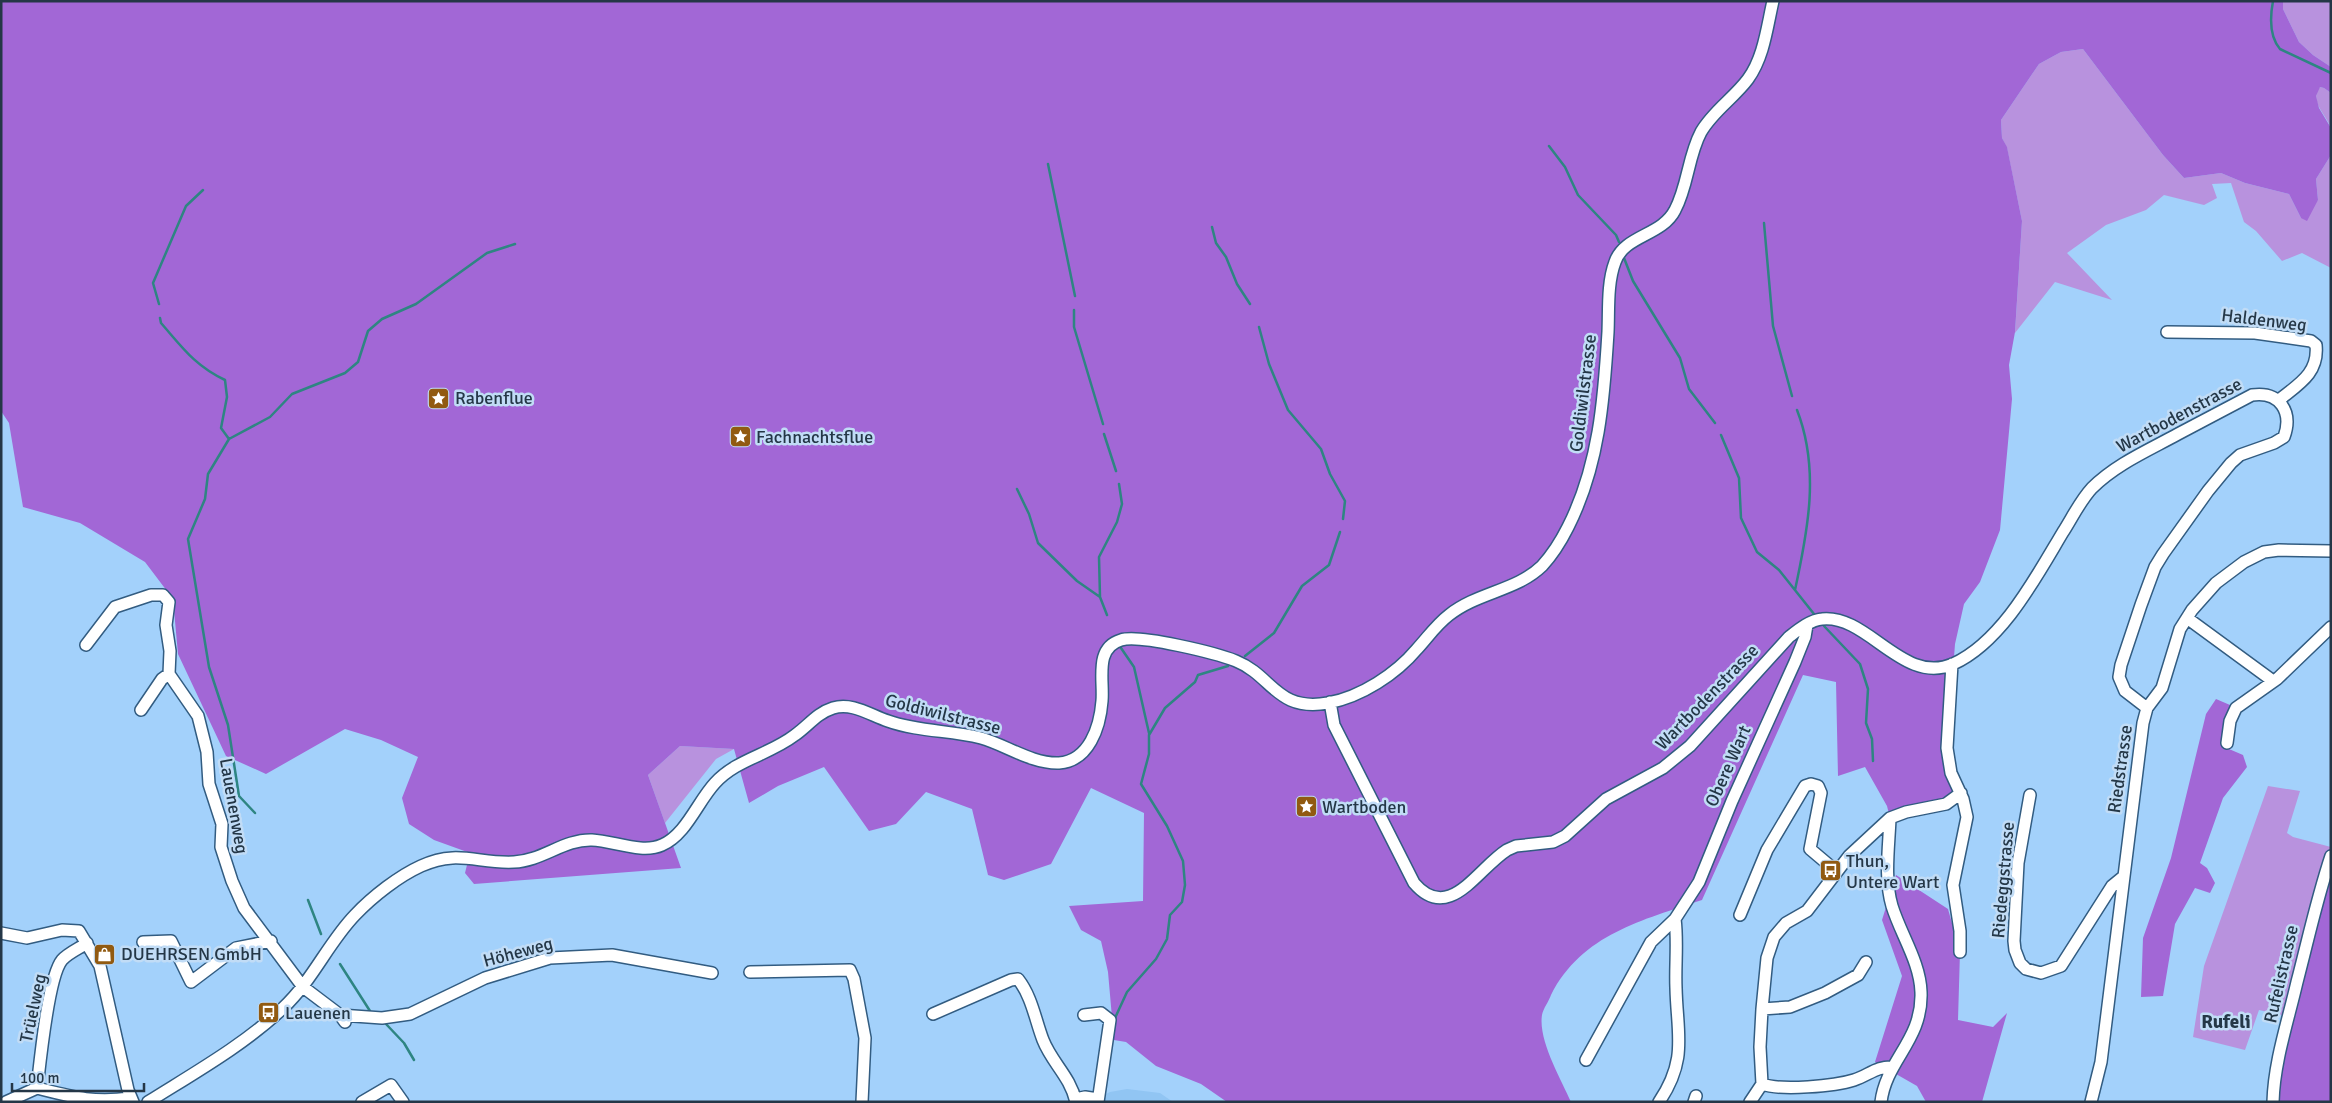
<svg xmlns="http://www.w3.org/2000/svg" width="2332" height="1103" viewBox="0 0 2332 1103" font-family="Signika,sans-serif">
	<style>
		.built { fill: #91c5f3 }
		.green { fill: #b892de }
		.forest { fill: #a267d6 }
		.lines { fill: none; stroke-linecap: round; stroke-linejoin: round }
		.stream { stroke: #2e8582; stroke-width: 2.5 }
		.minor-casing { stroke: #325c81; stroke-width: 14 }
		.minor { stroke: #fff; stroke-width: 11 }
		.labels { text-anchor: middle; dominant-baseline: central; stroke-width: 5; stroke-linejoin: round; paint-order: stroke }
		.street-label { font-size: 18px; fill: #243747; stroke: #c1dcf6 }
		.poi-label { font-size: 18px; fill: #243747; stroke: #c1dcf6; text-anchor: start }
		.neighbourhood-label { font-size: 19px; font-weight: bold; fill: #243747; stroke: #c1dcf6 }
	</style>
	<rect width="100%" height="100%" fill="#a3d1fb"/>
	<path class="built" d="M1127,1089L1160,1093L1173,1102H1102V1096L1110,1092Z"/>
	<path class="green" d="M2283,1H2331V67L2313,55L2299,42L2283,9Z
		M2083,49L2163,155L2184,178L2221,173L2245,183L2289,194L2301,218L2318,200L2316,179L2331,155V268L2302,253L2282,261L2256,231L2244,222L2231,183L2212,184L2217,198L2204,205L2164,195L2146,210L2106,225L2067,253L2112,300L2055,282L2015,333L2022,221L2007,148L2002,138L2001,120L2039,64L2061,52Z
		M2320,87L2324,88L2331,93V128C2327,116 2308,100 2320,87Z
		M680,746L734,749L716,759L665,823L648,775Z
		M2268,786L2300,791L2287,833L2293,837L2331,847V856L2289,1017L2259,1010L2245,1050L2193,1037L2204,966Z"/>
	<path class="forest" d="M1,1H2283V9L2299,42L2313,55L2331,67V93L2324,88L2320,87L2316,96L2319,108L2331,128V155L2316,179L2318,200L2307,221L2301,218L2289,194L2245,183L2221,173L2184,178L2163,155L2083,49L2061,52L2039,64L2001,120L2002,138L2007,147L2022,221L2015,332L2009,365L2012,399L2000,530L1980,582L1964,604L1955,644L1947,748L1961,793L1890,818L1887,806L1865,767L1838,776L1836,682L1803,675L1702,900C1643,920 1582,934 1551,995C1549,1001 1543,1009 1542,1015C1538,1040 1561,1079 1571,1102H1227L1201,1084L1156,1066L1126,1042L1114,1040L1108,972L1101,941L1081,930L1069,906L1143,901L1144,813L1091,788L1051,864L1004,880L988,875L972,809L926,792L896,824L869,831L824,767L778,786L749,803L734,749L680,746L648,775L681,868L474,884L465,873L470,853L434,840L409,824L402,798L418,757L381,740L345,729L266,774L226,756L178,654L173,599L145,562L80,523L23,507L9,423L1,411Z
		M2216,699L2230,705L2222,746L2243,755L2247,767L2223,798L2200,863L2207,868L2215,883L2210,893L2195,888L2175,924L2163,996L2141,997L2143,938L2171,858L2206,714Z
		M2331,856V1102H2273Z
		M1896,875L1948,909L1960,952L1958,1020L1993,1027L2007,1013L1982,1102H1926L1917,1086L1875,1062L1902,976L1882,920Z"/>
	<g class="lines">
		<path class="stream" d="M2273,1C2270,17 2269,36 2280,49L2331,73
			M1549,146L1565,167L1578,195L1616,235L1619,242
			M1048,164L1075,296
			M1764,223L1773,326L1792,396
			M1212,227L1216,243L1226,257L1237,284L1250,304
			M1624,258L1633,281L1680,358L1689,389L1715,423
			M159,304L153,283L186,206L203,190
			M1074,310V327L1103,424
			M160,318L161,323C182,347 195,366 225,380L227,397L221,428L229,439
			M1259,327L1269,364L1288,410L1321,449L1330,474L1345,501L1343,519
			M1104,434L1116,471
			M1721,435L1739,478L1741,518L1757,552L1779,570L1814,614
			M1017,489L1029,514L1038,543L1077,581L1100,597
			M1795,590C1808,530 1820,469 1797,410
			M1107,615L1100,597L1099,557L1117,522L1122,504L1119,484
			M1824,626L1860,664L1868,689L1866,723L1872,739L1873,761
			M1121,648L1134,667L1149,733
			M1245,656L1274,633L1302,586L1329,565L1340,532
			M255,813L239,796L228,725L209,667L188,539L205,499L208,474L229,439L270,417L292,394L345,373L358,362L368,331L382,319L416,304L487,253L515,244
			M308,900L321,934
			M340,964L370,1011
			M1115,1018L1127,992L1156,959L1167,939L1170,915L1182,902L1185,885L1183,861L1167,826L1141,784L1149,754V735L1165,708L1195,682L1198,675L1228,666
			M386,1024L404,1043L414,1060"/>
		<defs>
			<path id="minor" d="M2167,332L2255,333L2311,341L2316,345C2319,373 2299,384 2279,400
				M2187,618L2273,681
				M86,645L115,607L151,595H163L169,602L166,625L170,651L169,674L198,716L207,752L209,784L222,824L221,847L232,881L244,908L303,987L340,1015L345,1022
				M1952,664L1947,748L1951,773L1963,799L1967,817L1953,885L1960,931V952
				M1330,702L1334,725L1414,883C1449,924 1477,869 1507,850L1516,846L1553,842L1565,836L1606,799L1663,768L1690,746L1789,637C1798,630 1810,620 1822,619C1868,614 1903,686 1953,664C2002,642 2036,577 2063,532C2072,518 2080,501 2092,488C2116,464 2149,450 2178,434C2203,421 2227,408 2252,395C2280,391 2293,412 2284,437L2274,443L2240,455L2231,463L2208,491L2163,554L2155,567L2141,605L2121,665L2119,677L2125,691L2147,708
				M141,710L162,679L169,674
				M2227,743L2230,721L2236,708L2277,679L2331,627
				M2030,795L2018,863L2014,941L2015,950L2020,963L2026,969L2041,973L2061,966L2112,886L2123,877
				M1740,915L1767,850L1805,786L1811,784L1818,786L1821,793L1810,849L1836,871
				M1,933L27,938L62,930L79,931L100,966L128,1090L133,1102
				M143,942L171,941L191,982L236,948L271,941
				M87,943C80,948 68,953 62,960C48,977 40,1063 37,1088C73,1097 93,1103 130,1098
				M750,972L850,970L854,979L865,1038L862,1102
				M1762,1009L1790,1007L1825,993L1858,975L1866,962
				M933,1014L1011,980L1018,979C1032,997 1035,1019 1043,1040C1052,1063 1070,1076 1076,1102
				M340,1015L382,1018L410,1014L485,978L550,958L612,955L712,973
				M1084,1015L1101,1013L1110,1020L1098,1102
				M1586,1060L1651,942L1675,919L1699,882L1732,801L1795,662L1805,637L1807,625
				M1762,1084C1781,1091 1835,1086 1854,1080C1869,1075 1877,1066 1893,1067
				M1075,1099L1085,1097L1098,1099
				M6,1102L37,1088
				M148,1102C194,1073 244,1045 283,1008C313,980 328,943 355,915C373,896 399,876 421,866C458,849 478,864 514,862C542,861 564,839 592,840C614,841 642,854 662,845C686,835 698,801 715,783C737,759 769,755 795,735C808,726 817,713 833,708C852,702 870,715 888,721C919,732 950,730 981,738C1006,745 1032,764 1059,763C1089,761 1100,727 1102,701C1104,680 1094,648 1121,640C1139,634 1216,653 1236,661C1273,676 1276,712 1328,703C1361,697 1396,674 1417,649C1428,637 1436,625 1449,615C1478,592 1516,591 1542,566C1553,554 1561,541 1568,527C1599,466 1604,399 1608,332C1609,310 1607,283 1615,262C1624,235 1662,236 1675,210C1688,186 1688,156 1701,132C1713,111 1734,98 1748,79C1764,57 1767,27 1773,1
				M362,1102L391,1085L403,1102
				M1659,1102C1688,1059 1677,1034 1676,988C1675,965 1678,941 1675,919
				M1694,1102L1696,1096
				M1750,1102L1762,1084L1760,1047L1762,1009L1767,958L1774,937L1786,923L1807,911L1849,856L1890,818L1906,812L1946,804L1961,793
				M1881,1102C1886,1060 1923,1040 1921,992C1920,962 1901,935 1892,906C1884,879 1889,846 1890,818
				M2091,1102L2101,1062L2143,723L2147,708L2162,688L2180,629L2192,610L2216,583L2244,562L2264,552L2279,550L2331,551
				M2273,1102C2274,1062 2288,1021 2297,982C2308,940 2317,898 2331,856"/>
		</defs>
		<use href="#minor" class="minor-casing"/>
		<use href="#minor" class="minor"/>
	</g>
	<defs>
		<symbol id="sight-square" viewBox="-11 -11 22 22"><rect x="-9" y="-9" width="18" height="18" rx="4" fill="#915a11" stroke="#c1dcf6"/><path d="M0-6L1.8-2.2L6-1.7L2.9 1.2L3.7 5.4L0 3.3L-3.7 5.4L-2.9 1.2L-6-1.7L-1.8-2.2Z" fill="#fff"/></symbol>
		<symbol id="bus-square" viewBox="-11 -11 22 22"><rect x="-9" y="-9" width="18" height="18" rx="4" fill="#915a11" stroke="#c1dcf6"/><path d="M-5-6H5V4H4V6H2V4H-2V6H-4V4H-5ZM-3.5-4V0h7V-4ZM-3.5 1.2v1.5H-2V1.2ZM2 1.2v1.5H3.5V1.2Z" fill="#fff"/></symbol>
		<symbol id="shop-square" viewBox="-11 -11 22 22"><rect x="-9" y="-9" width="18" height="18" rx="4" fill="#915a11" stroke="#c1dcf6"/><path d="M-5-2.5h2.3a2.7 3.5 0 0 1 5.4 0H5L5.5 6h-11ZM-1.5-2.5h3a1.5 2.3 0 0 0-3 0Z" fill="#fff"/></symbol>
	</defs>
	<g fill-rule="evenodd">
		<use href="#sight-square" x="426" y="386" width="25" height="25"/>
		<use href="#sight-square" x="728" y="424" width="25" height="25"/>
		<use href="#sight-square" x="1294" y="794" width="25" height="25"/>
		<use href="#bus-square" x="1818" y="858" width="25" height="25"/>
		<use href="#shop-square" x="92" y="942" width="25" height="25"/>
		<use href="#bus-square" x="256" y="1000" width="25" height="25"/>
	</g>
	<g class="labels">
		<g class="street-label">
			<text transform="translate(2264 320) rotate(7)">Haldenweg</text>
			<text transform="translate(1583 393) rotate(-83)">Goldiwilstrasse</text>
			<text transform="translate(2179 415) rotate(-28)">Wartbodenstrasse</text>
			<text transform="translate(1707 697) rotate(-46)">Wartbodenstrasse</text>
			<text transform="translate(943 714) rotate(14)">Goldiwilstrasse</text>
			<text transform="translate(1728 766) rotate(-66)">Obere Wart</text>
			<text transform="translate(2120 769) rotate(-82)">Riedstrasse</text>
			<text transform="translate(234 806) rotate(80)">Lauenenweg</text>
			<text transform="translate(2003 880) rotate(-85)">Riedeggstrasse</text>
			<text transform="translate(518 952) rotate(-15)">Höheweg</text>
			<text transform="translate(2281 974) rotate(-77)">Rufelistrasse</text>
			<text transform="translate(33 1008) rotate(-78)">Trüelweg</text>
		</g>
		<g class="poi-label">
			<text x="455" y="398">Rabenflue</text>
			<text x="756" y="437">Fachnachtsflue</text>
			<text x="1322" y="807">Wartboden</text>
			<text x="1846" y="861">Thun,<tspan x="1846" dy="21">Untere Wart</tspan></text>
			<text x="121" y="954">DUEHRSEN GmbH</text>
			<text x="285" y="1013">Lauenen</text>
		</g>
		<g class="neighbourhood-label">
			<text x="2226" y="1022">Rufeli</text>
		</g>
	</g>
	<rect width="2332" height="1103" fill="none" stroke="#243747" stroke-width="5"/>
	<path d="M12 1083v8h132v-8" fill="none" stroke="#243747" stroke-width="2.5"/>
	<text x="20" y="1083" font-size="15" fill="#243747" stroke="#c1dcf6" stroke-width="4" paint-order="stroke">100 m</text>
</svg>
